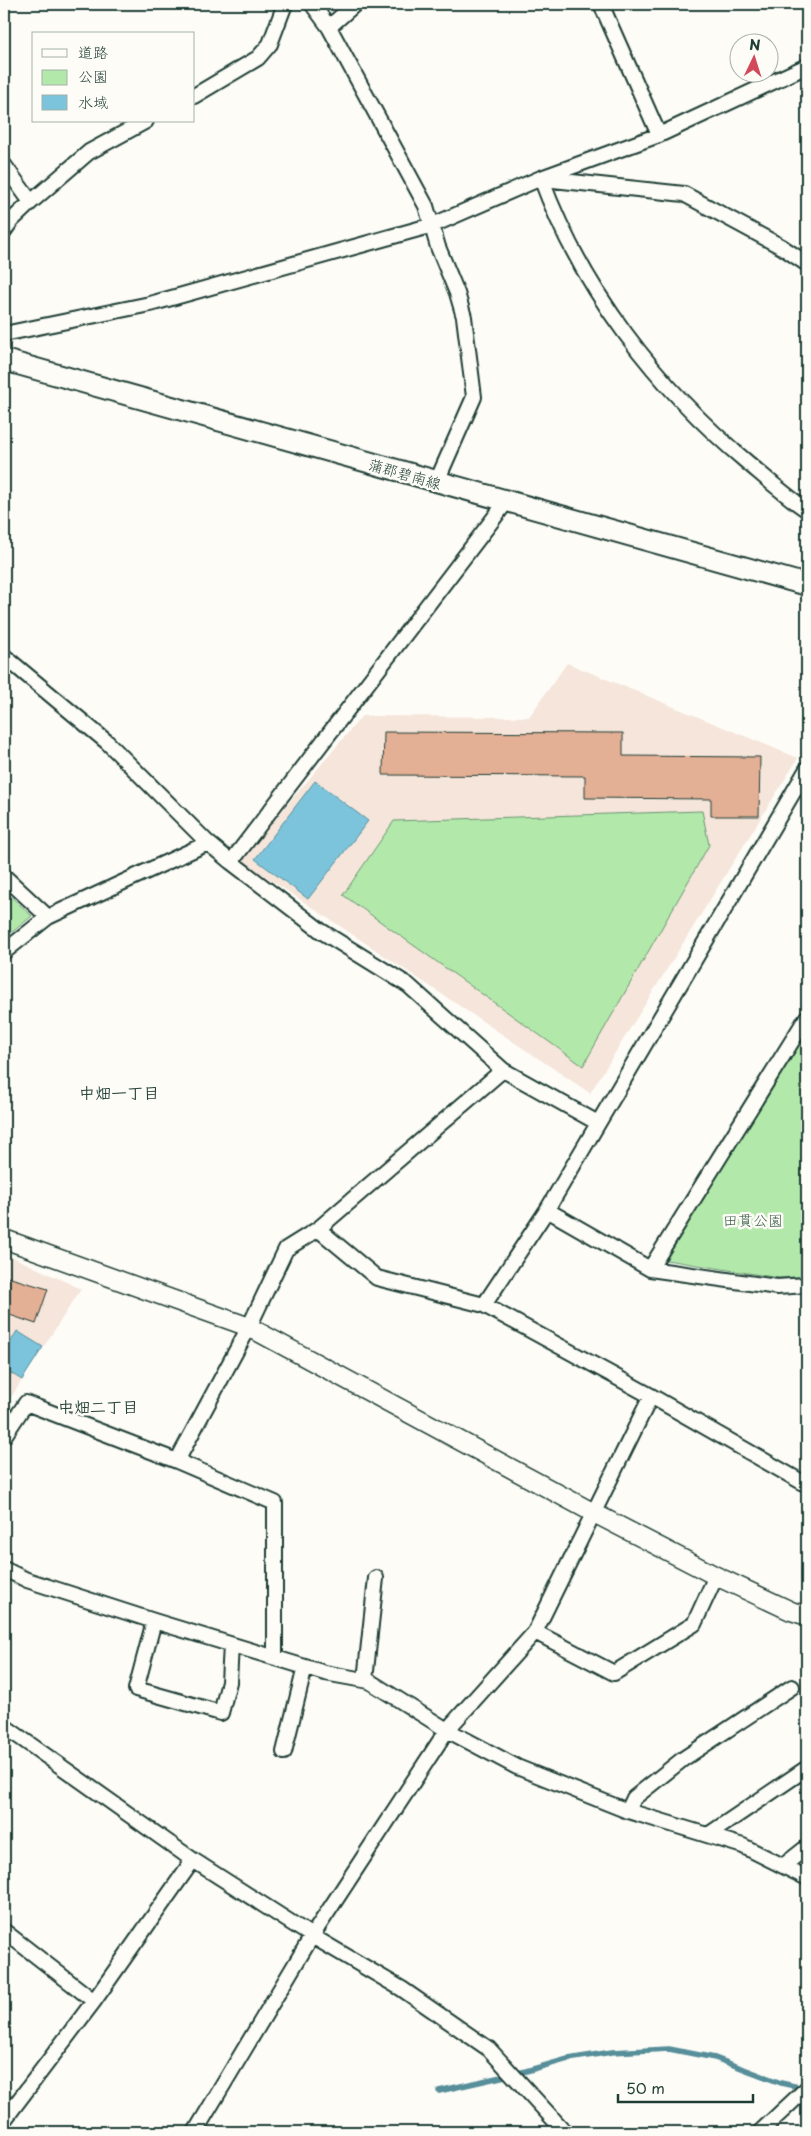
<svg xmlns="http://www.w3.org/2000/svg" width="811" height="2136" viewBox="0 0 811 2136" font-family="'Playpen Sans','Klee One',sans-serif">
	<style>
		.built { fill: #f5e5da }
		.green { fill: #b2e9ab; stroke: #689370 }
		.water { fill: #7cc4dc; stroke: #578e99 }
		.lines { fill: none; stroke-linecap: round; stroke-linejoin: round }
		.stream { stroke: #578e99; stroke-width: 5.5 }
		.building { fill: #e3af95; stroke: #1f3d34 }
		.minor-casing { stroke: #1f3d34; stroke-width: 18 }
		.tertiary-casing { stroke: #1f3d34; stroke-width: 21 }
		.secondary-casing { stroke: #1f3d34; stroke-width: 24 }
		.minor { stroke: #fdfcf7; stroke-width: 14 }
		.tertiary { stroke: #fdfcf7; stroke-width: 18 }
		.secondary { stroke: #fdfcf7; stroke-width: 20 }
		.labels { text-anchor: middle; dominant-baseline: central; stroke-width: 5; stroke-linejoin: round; paint-order: stroke }
		.street-label { font-size: 15px; fill: #1f3d34; stroke: #fdfcf7 }
		.park-label { font-size: 15px; fill: #3c5f4c; stroke: #fdfcf7 }
		.neighbourhood-label { font-size: 16px; font-weight: bold; fill: #1f3d34; stroke: #fdfcf7 }
	</style>
	<rect width="100%" height="100%" fill="#fdfcf7"/>
	<filter id="ink" filterUnits="userSpaceOnUse"><feTurbulence type="fractalNoise" baseFrequency=".02" numOctaves="2"/><feDisplacementMap in="SourceGraphic" scale="10" xChannelSelector="R" yChannelSelector="G"/><feConvolveMatrix kernelMatrix="1 2 1 2 8 2 1 2 1" color-interpolation-filters="sRGB"/></filter>
	<g filter="url(#ink)">
		<path class="built" d="M567,663L798,758L590,1093L241,860L362,716L529,717Z
			M4,1253L81,1289L4,1408Z"/>
		<path class="green" d="M702,811L709,845L583,1066L343,895L394,821Z
			M4,890L32,916L4,939Z
			M807,1042V1276L779,1278L666,1260L799,1044Z"/>
		<path class="water" d="M315,781L368,821L308,899L255,859Z
			M17,1331L43,1347L22,1380L4,1369V1353Z"/>
		<g class="lines">
			<path class="stream" d="M439,2091L519,2073L568,2059L612,2052L669,2049L715,2058L781,2083L803,2088"/>
		</g>
		<path class="building" d="M384,732L623,733V756L760,757L759,816H711V799L585,798V776L383,775Z
			M4,1276L48,1289L36,1324L4,1313Z"/>
		<g class="lines">
			<defs>
				<path id="minor" d="M312,4L329,27L426,206L438,247L457,293L464,317L474,397L437,481
					M601,4L659,135
					M329,27L355,4
					M194,96L258,58L270,44L285,4
					M4,165L31,202
					M541,178C582,290 657,387 748,463C767,479 786,496 807,510
					M544,179L684,194L782,247L807,264
					M4,231L11,221L31,202L89,152L146,121
					M4,334L150,304L433,225L541,178L659,135L807,66
					M4,656L107,742L208,843L231,862L321,931L408,985L503,1070L598,1123
					M231,862L507,501
					M4,876L48,917
					M4,952L48,917L208,843
					M547,1210L650,1269L777,1287L807,1285
					M318,1229L377,1278L484,1305L651,1396L807,1485
					M650,1269L807,1017
					M484,1305L547,1210L807,769
					M4,1436L26,1403L177,1461L275,1503V1658
					M177,1461L249,1327L286,1249L318,1229L503,1070
					M4,1569L27,1580L154,1621L325,1673L369,1681L447,1730L517,1767L625,1810L743,1846L807,1878
					M154,1621L136,1689L221,1713L229,1682L231,1645
					M535,1632L614,1673L694,1624L716,1576
					M365,1680L376,1578
					M4,1726L193,1860L312,1936L402,1989L489,2049L565,2132
					M284,1752L305,1667
					M628,1811L634,1798L683,1759L792,1687
					M708,1835L807,1768
					M783,1866L807,1847
					M4,1931L94,2001
					M4,2120L94,2001L193,1860
					M195,2132L312,1936L447,1730L535,1632L651,1396
					M760,2132L807,2088"/>
				<path id="tertiary" d="M4,1239L249,1327L592,1512L716,1576L791,1611L807,1616"/>
				<path id="secondary" d="M4,360L807,585"/>
			</defs>
			<use href="#minor" class="minor-casing"/>
			<use href="#tertiary" class="tertiary-casing"/>
			<use href="#secondary" class="secondary-casing"/>
			<use href="#minor" class="minor"/>
			<use href="#tertiary" class="tertiary"/>
			<use href="#secondary" class="secondary"/>
		</g>
	</g>
	<g class="labels">
		<g class="street-label">
			<text transform="translate(405 473) rotate(16)">蒲郡碧南線</text>
		</g>
		<g class="park-label">
			<text x="753" y="1219">田貫公園</text>
		</g>
		<g class="neighbourhood-label">
			<text x="119" y="1092">中畑一丁目</text>
			<text x="98" y="1406">中畑二丁目</text>
		</g>
	</g>
	<rect width="811" height="2136" fill="none" stroke="#fdfcf7" stroke-width="20"/>
	<rect x="10" y="10" width="791" height="2116" fill="none" stroke="#1f3d34" stroke-width="2" filter="url(#ink)"/>
	<rect x="32" y="32" width="162" height="90" fill="#fdfcf7" stroke="#a4b0a9"/>
	<rect x="42" y="49" width="25" height="8" fill="#fdfcf7" stroke="#a4b0a9"/>
	<text x="78" y="58" font-size="15" fill="#1f3d34">道路</text>
	<rect x="42" y="70" width="25" height="15" fill="#b2e9ab" stroke="#a4b0a9"/>
	<text x="78" y="82" font-size="15" fill="#1f3d34">公園</text>
	<rect x="42" y="95" width="25" height="15" fill="#7cc4dc" stroke="#a4b0a9"/>
	<text x="78" y="108" font-size="15" fill="#1f3d34">水域</text>
	<g transform="translate(754 58) rotate(4)"><circle r="24" fill="#fdfcf7" stroke="#a4b0a9"/>
	<path d="M0-4L9 19L0 12L-9 19Z" fill="#d1495b"/>
	<text y="-8" font-size="14" font-weight="bold" text-anchor="middle" fill="#1f3d34">N</text>
	</g>
	<path d="M618 2094v8h135v-8" fill="none" stroke="#1f3d34" stroke-width="2.5"/>
	<text x="626" y="2094" font-size="15" fill="#1f3d34" stroke="#fdfcf7" stroke-width="4" paint-order="stroke">50 m</text>
</svg>
